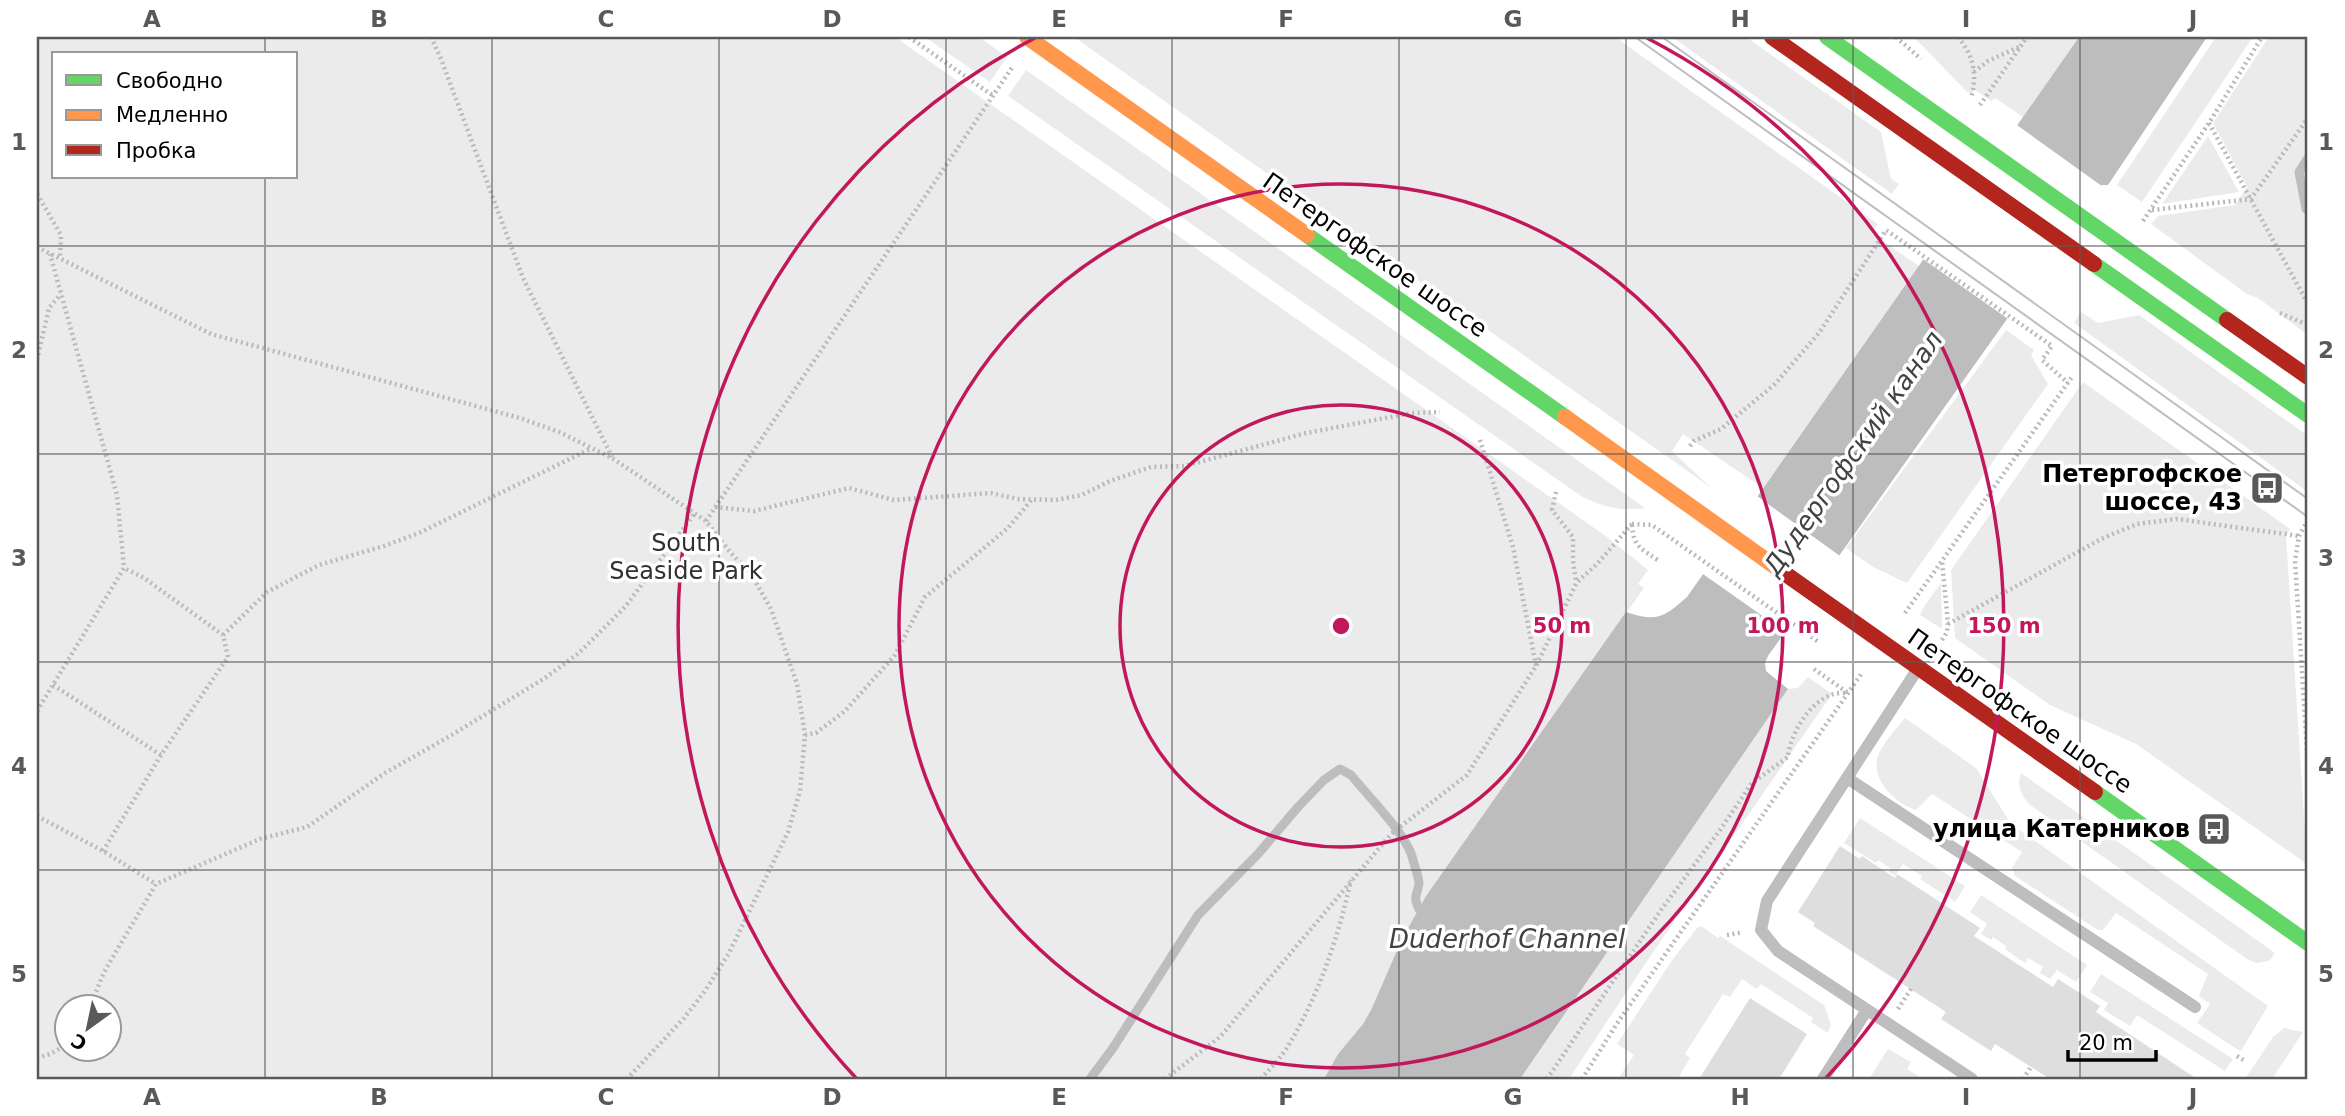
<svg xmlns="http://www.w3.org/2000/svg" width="2345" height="1116" viewBox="0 0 2345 1116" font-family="'DejaVu Sans',sans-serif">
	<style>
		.green { fill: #ebebeb; fill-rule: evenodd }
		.water { fill: #bdbdbd }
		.pier { fill: #fff }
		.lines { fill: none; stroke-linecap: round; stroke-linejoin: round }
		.stream { stroke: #bdbdbd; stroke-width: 9 }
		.building { fill: #dedede }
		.path { stroke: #b9b9b9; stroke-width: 4.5; stroke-dasharray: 2 3.5; stroke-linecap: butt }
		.lane { stroke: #bebebe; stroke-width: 12 }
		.fast { stroke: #63d668; stroke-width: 16 }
		.slow { stroke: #ff974d; stroke-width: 16 }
		.jam { stroke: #b3261e; stroke-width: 16 }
		.tram { stroke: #bebebe; stroke-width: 2 }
		.grid { fill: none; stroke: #595959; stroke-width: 2; stroke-opacity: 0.55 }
		.ring { fill: none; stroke: #c2185b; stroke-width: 3.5 }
		.labels { text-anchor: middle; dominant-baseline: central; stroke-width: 7; stroke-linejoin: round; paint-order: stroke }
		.street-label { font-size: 24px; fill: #000; stroke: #fff }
		.poi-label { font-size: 24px; font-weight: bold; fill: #000; stroke: #fff; text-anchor: end }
		.park-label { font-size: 24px; fill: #313131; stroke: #fff }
		.water-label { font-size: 26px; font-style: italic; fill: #424242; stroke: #fff }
		.centre { fill: #c2185b; stroke: #fff; stroke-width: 3.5 }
		.ring-label { font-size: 21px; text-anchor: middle; font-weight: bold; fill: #c2185b; stroke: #fff; stroke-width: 7; stroke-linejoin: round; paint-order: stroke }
		.neatline { fill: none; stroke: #595959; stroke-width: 2.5 }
		.grid-label { font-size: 23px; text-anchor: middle; font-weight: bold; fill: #595959 }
	</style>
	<rect width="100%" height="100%" fill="#fff"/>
	<path class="green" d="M37,37H895L1607,537L1648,570L1638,584L1644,588L1426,896L1402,939L1371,1010L1363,1024L1338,1054L1324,1079H37ZM54,54H296V177H54ZM66,1007H108V1050H66Z
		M925,37H979L1007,57L990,82Z
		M1074,37H1615L1878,224L1871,233L1919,266L1763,488L1683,434L1672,451L1710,487Z
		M1672,37H1746L1881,132L1891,179L1899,184L1892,194Z
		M1914,37H2079L2023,117L1995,98L1991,101L1975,90L1972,93L1967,92Z
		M2216,37H2253L2142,202L2117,185Z
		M2269,37H2308V335L2258,298L2247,294L2151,224L2158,216L2235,205L2247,187L2213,123Z
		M1026,70L1645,508C1618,511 1606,508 1581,496L1008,96Z
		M2208,136L2239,192L2162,204Z
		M2081,312L2098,323L2139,315L2308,436V492L2074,323Z
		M2006,330L2034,350L2031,355L2048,384L1907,583L1873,567L1846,548Z
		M2083,382L2290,529L2286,536L2307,864L2136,744L2050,705L1955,638L1951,570Z
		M1941,583L1942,629L1920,615L1925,605Z
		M1808,677L1832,694L1649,958L1569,1079H1520L1788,689L1798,688Z
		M1905,718L1976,768L2011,824L2268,1006L2242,1049L2240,1051L2197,1023L2210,1004L2199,996L2208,974L2116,913L2103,930H2098L2015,876L2012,868L2022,852L1932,794L1916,810C1897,804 1873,783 1877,760C1879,748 1897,727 1905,718Z
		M2021,773L2275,953L2269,961L2256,963L2247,959L2029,804C2020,793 2017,786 2021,773Z
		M1860,818L1965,886L1955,902L1920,879L1922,876L1903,864L1895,876L1889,872L1891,869L1878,860L1876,863L1844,843Z
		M1981,895L2087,965L2076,982L2057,970L2050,979L2040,973L2043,967L2028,958L2025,963L2005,949L2006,946L1993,937L1991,940L1981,934L1987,924L1970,912Z
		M1701,926L1718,938L1720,936L1824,1005L1831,1025L1828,1033L1811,1022L1813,1018L1761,984L1757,989L1742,979L1730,997L1723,994L1685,1054L1690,1058L1679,1077L1682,1079H1618L1634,1055L1617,1044L1673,959L1697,928Z
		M2101,974L2233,1059L2225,1071L2137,1015L2130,1026L2104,1010L2108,1003L2090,992Z
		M2284,1028L2303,1032L2272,1079H2245L2273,1037Z
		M1888,1049L1911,1062L1907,1069L1923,1079H1869Z"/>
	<path class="water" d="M2079,37H2207L2108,185H2102L1768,656L1765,663L1766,671L1788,689L1520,1079H1324L1338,1054L1363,1024L1371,1010L1402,939L1426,896L1626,612C1657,622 1663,618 1687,597Z"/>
	<path class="pier" d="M2014,123L2106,189L2105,188L2011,321L1920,257Z
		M1760,486L1763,488L1757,496L1840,556L1846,548L1849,550L1788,634L1700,572Z"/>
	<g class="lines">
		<path class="stream" d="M2306,209L2299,172L2308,158
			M1090,1079L1113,1048L1198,915L1258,854L1298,807L1324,780L1340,769L1351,775C1368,796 1404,832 1412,856C1413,861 1419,878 1419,883C1418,895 1412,895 1419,909"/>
	</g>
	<path class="building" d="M1840,846L1860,859L1862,856L1895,878L1897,874L1980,928L1974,936L2053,987L2058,979L2100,1006L2096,1012L2197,1079H2050L1995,1044L1991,1051L1941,1019L1946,1012L1813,926L1815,923L1798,912Z
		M1750,998L1807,1034L1779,1079H1699Z"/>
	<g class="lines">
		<path class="path" d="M431,37L441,59L523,278L612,457
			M909,37L992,95
			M1896,37L1921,59
			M1958,37C1973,55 1978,74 1971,98
			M1974,72L1988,61L2019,47
			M1980,105L2027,37
			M2209,123L2308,304
			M37,194L61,235L60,259
			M2152,210L2251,199L2308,118
			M2143,221L2209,123L2262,37
			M37,247L211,334L520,418L559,432L612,458L706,521L730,552L751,574L771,609L797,684L805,735L800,791L788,832L729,953L705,991L684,1018L627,1079
			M2280,313L2308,325
			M37,360L49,308L61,294
			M1480,440L1513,547L1536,666
			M1690,446L1694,441L1721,429L1775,384L1819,333L1886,230L2052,346L2042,360L2068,383
			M1556,492L1552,510L1573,537V561L1576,581
			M715,507L754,511L849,488L894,500L991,493L1018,499L1056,500L1082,495L1110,481L1151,467L1185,466L1306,433L1412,413L1440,412
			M2308,520L2299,536L2295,561L2308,767
			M706,521L1013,66
			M1632,524L1652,525L1820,643
			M1632,525C1633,547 1642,549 1659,561
			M1905,613L2072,377
			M1948,624L2101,539L2137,524L2177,519L2299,536
			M223,635L267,592L319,565L384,546L419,533L592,448
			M1942,640L1947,632L1948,624L1942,561
			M1814,669L1848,693
			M53,685L161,755
			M37,711L124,568L117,495L50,254
			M805,735L816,733L845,711L895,655L925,597L1008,528L1032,499
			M37,816L103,851L156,884
			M103,851L161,755L228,657L223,635L144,578L124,568
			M1727,935L1743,932
			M90,1007L104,972L156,884L260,839L307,827L385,773L450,736L545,678L579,653L625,607L695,513
			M1898,1009L1911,989
			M2237,1056L2245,1061
			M37,1058L50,1054L66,1045
			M1165,1079L1220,1037L1391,834L1467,775L1536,666L1577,582L1597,564L1632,524
			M1261,1079C1270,1068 1281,1058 1288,1046C1319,995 1338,938 1351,880
			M1547,1079L1661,910L1720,830L1752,783L1788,757C1790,734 1809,703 1831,695C1836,693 1843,693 1848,693
			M1582,1079L1618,1022L1862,673
			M2023,1079L2031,1067"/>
		<path class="lane" d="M1917,670L1767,901L1761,930L1778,951L1972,1079
			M1847,778L2195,1007
			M1823,1079L1867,1010"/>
		<path class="fast" d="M1827,37L2227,320
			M1307,235L1565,417
			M2094,264L2308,415
			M2095,792L2308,943"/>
		<path class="slow" d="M1027,37L1307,235
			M1565,417L1787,575"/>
		<path class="jam" d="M1772,37L2094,264
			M2227,320L2308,377
			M1787,575L2095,792"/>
		<path class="tram" d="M1635,37L2308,517
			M1662,37L2308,499"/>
	</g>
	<path class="grid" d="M265,37V54M492,37V1079M719,37V1079M946,37V1079M1172,37V1079M1399,37V1079M1626,37V1079M1853,37V1079M2080,37V1079M265,177V1079M37,246H2308M37,454H2308M37,662H2308M37,870H2308"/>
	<g class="ring">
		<circle cx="1341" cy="626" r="221"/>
		<circle cx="1341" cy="626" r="442"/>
		<path d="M856 1078A663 663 0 0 1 1035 38M1647 38A663 663 0 0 1 1826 1078"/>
	</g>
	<defs>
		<symbol id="bus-square" viewBox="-11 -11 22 22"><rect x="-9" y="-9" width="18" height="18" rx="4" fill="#595959" stroke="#fff"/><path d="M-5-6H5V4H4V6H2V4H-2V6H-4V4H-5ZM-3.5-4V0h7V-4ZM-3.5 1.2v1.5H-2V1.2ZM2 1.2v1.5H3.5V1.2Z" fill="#fff"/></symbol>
	</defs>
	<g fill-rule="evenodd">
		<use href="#bus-square" x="2248" y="469" width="38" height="38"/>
		<use href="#bus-square" x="2195" y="810" width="38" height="38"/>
	</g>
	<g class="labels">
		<g class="street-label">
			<text transform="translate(1375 255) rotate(35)">Петергофское шоссе</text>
			<text transform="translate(2020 711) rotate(35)">Петергофское шоссе</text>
		</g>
		<g class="poi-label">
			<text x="2242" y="474">Петергофское<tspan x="2242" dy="28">шоссе, 43</tspan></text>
			<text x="2190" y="829">улица Катерников</text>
		</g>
		<g class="park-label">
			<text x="686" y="543">South<tspan x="686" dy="28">Seaside Park</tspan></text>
		</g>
		<g class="water-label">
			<text transform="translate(1853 453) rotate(-55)">Дудергофский канал</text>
			<text x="1507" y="939">Duderhof Channel</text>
		</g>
	</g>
	<circle cx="1341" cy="626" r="10" class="centre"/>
	<g class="ring-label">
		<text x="1562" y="633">50 m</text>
		<text x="1783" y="633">100 m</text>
		<text x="2004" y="633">150 m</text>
	</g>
	<rect width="2345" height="1116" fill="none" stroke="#ffffff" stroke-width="77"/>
	<rect x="52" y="52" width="245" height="126" fill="#ffffff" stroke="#999999" stroke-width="2"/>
	<rect x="66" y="75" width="35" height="10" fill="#63d668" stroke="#999999" stroke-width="2"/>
	<text x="116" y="88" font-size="21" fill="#000000">Свободно</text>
	<rect x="66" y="110" width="35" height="10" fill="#ff974d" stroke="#999999" stroke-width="2"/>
	<text x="116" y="122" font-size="21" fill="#000000">Медленно</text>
	<rect x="66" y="145" width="35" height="10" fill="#b3261e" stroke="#999999" stroke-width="2"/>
	<text x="116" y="158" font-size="21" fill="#000000">Пробка</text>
	<g transform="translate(88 1028) rotate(213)"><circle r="33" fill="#ffffff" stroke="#999999" stroke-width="2"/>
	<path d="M0-5L12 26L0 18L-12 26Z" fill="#595959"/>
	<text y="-10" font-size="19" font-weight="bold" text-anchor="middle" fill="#000000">С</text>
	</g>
	<path d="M2068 1050v10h88v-10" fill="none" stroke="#000000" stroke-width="3.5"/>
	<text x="2079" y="1050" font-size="21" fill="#000000" stroke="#ffffff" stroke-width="5" paint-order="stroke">20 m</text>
	<rect x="38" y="38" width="2268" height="1040" class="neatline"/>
	<g class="grid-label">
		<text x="152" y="27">A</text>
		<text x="379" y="27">B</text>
		<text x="606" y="27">C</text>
		<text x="832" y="27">D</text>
		<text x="1059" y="27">E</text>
		<text x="1286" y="27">F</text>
		<text x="1513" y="27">G</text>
		<text x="1740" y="27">H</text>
		<text x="1966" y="27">I</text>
		<text x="2193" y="27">J</text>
		<text x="19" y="150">1</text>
		<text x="2326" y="150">1</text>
		<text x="19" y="358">2</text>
		<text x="2326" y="358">2</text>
		<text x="19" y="566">3</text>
		<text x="2326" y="566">3</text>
		<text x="19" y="774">4</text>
		<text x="2326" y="774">4</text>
		<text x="19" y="982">5</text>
		<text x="2326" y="982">5</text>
		<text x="152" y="1105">A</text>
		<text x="379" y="1105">B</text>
		<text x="606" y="1105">C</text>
		<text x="832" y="1105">D</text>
		<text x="1059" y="1105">E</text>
		<text x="1286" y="1105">F</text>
		<text x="1513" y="1105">G</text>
		<text x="1740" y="1105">H</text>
		<text x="1966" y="1105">I</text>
		<text x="2193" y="1105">J</text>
	</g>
</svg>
